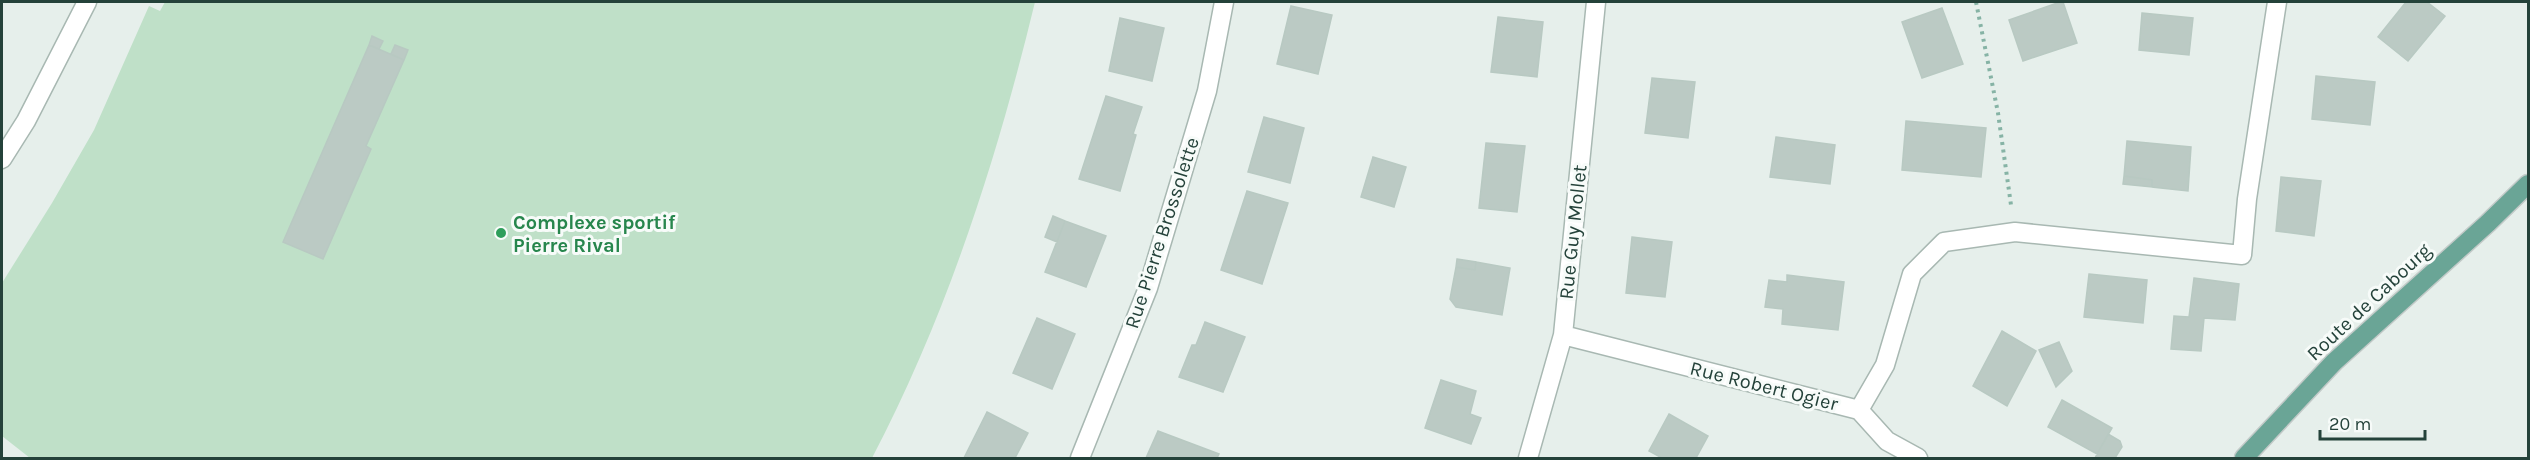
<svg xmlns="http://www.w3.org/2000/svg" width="2530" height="460" viewBox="0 0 2530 460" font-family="Karla,sans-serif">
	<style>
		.green { fill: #bfe0c8 }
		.building { fill: #bbcac4; stroke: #b8c9c2; stroke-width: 1.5 }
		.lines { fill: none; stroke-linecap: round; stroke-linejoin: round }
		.minor-casing { stroke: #a8b8b2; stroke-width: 21 }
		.major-casing { stroke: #c2cac8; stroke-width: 21 }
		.path { stroke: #86b3a5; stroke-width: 4; stroke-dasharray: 3 4.5; stroke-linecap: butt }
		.minor { stroke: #fff; stroke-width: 18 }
		.major { stroke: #6aa596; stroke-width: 18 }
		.leisure-dot { fill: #2e9e5b; stroke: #f7fbf9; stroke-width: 2 }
		.labels { text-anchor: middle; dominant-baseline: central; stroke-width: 6; stroke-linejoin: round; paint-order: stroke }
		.leisure-label { font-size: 20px; font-weight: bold; fill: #27864d; stroke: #f7fbf9; text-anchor: start }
		.street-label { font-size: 20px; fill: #24423a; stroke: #f7fbf9 }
	</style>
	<rect width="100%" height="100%" fill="#e6efeb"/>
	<path class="green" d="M165,2H1035C997,159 947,315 872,458H30L2,436V283L52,203L94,130L149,6L160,11Z"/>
	<path class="building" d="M2060,2H2063L2077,43L2023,61L2009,20Z
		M2406,2H2427L2445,16L2408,61L2378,37Z
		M1291,6L1332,15L1318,74L1277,64Z
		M1942,8L1963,64L1922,78L1902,22Z
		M2142,13L2193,18L2189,55L2139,50Z
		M1498,17L1543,22L1537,77L1491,72Z
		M1120,18L1164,28L1152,81L1109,71Z
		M372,36L383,41L379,49L369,45Z
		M369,45L404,60L366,146L371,149L323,259L283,242Z
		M395,45L408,50L404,60L391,54Z
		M2316,76L2375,82L2370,125L2312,119Z
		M1652,78L1695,82L1688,138L1645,133Z
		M1106,96L1142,107L1133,134L1136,135L1120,191L1079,179Z
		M1264,117L1304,128L1290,183L1248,172Z
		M1906,121L1986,128L1981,177L1902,170Z
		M1776,137L1835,145L1830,184L1770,177Z
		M2127,141L2191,147L2188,191L2152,187V180L2124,176Z
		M1486,143L1525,146L1517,212L1479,208Z
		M1373,157L1406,167L1394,207L1361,197Z
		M2124,176L2152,180V187L2123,184Z
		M2281,177L2321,181L2314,236L2276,231Z
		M1247,191L1288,203L1262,284L1221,270Z
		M1053,216L1065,221L1057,242L1045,237Z
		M1065,221L1106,236L1086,287L1045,272Z
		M1632,237L1672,242L1665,297L1626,293Z
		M1457,259L1476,262L1475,270L1456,267Z
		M1476,262L1510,268L1502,315L1456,307L1450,299L1456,267L1475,270Z
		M2089,274L2147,280L2143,323L2084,317Z
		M1787,275L1844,282L1838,330L1782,324L1783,309L1765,307L1769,280L1787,282Z
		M2194,278L2239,284L2235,320L2204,318L2201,351L2171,349L2174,316L2189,317Z
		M1037,318L1075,334L1052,389L1013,373Z
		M1205,322L1245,337L1223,392L1179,377L1192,345H1196Z
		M2002,331L2036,351L2007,406L1973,386Z
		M2059,342L2072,371L2056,387L2039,350Z
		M1441,380L1476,391L1470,414L1481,418L1471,444L1425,428Z
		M2062,400L2112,428L2097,454L2048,427Z
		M987,412L1028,433L1015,458H964Z
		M1669,414L1708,436L1696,458H1662L1649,451Z
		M1158,431L1219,454L1217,458H1146Z
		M2108,434L2120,441L2122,447L2115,458H2095Z"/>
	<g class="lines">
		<defs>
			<path id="minor" d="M2,159L26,121L87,2
				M1563,335L1859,410L1885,365L1912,274L1944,242L2015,232L2242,255L2247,199L2277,2
				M1859,410L1887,441L1918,458
				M1080,458L1148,288L1207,91L1224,2
				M1528,458L1563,335L1596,2"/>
			<path id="major" d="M2244,458L2334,362L2488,223L2528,184"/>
		</defs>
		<use href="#minor" class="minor-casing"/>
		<use href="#major" class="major-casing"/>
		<path class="path" d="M1976,2L1998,113L2011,205"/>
		<use href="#minor" class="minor"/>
		<use href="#major" class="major"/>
	</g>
	<circle class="leisure-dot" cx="501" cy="233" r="6"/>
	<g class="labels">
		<g class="leisure-label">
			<text x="513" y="222">Complexe sportif<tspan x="513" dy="23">Pierre Rival</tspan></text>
		</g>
		<g class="street-label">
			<text transform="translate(1573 232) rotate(-84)">Rue Guy Mollet</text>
			<text transform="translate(1162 233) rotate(-72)">Rue Pierre Brossolette</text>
			<text transform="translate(2369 302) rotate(-43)">Route de Cabourg</text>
			<text transform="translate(1764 386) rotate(14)">Rue Robert Ogier</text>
		</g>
	</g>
	<rect width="2530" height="460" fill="none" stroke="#24423a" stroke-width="6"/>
	<path d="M2320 430v9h105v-9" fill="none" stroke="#24423a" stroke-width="3"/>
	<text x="2329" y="430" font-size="18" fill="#24423a" stroke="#f7fbf9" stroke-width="4.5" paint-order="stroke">20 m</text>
</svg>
